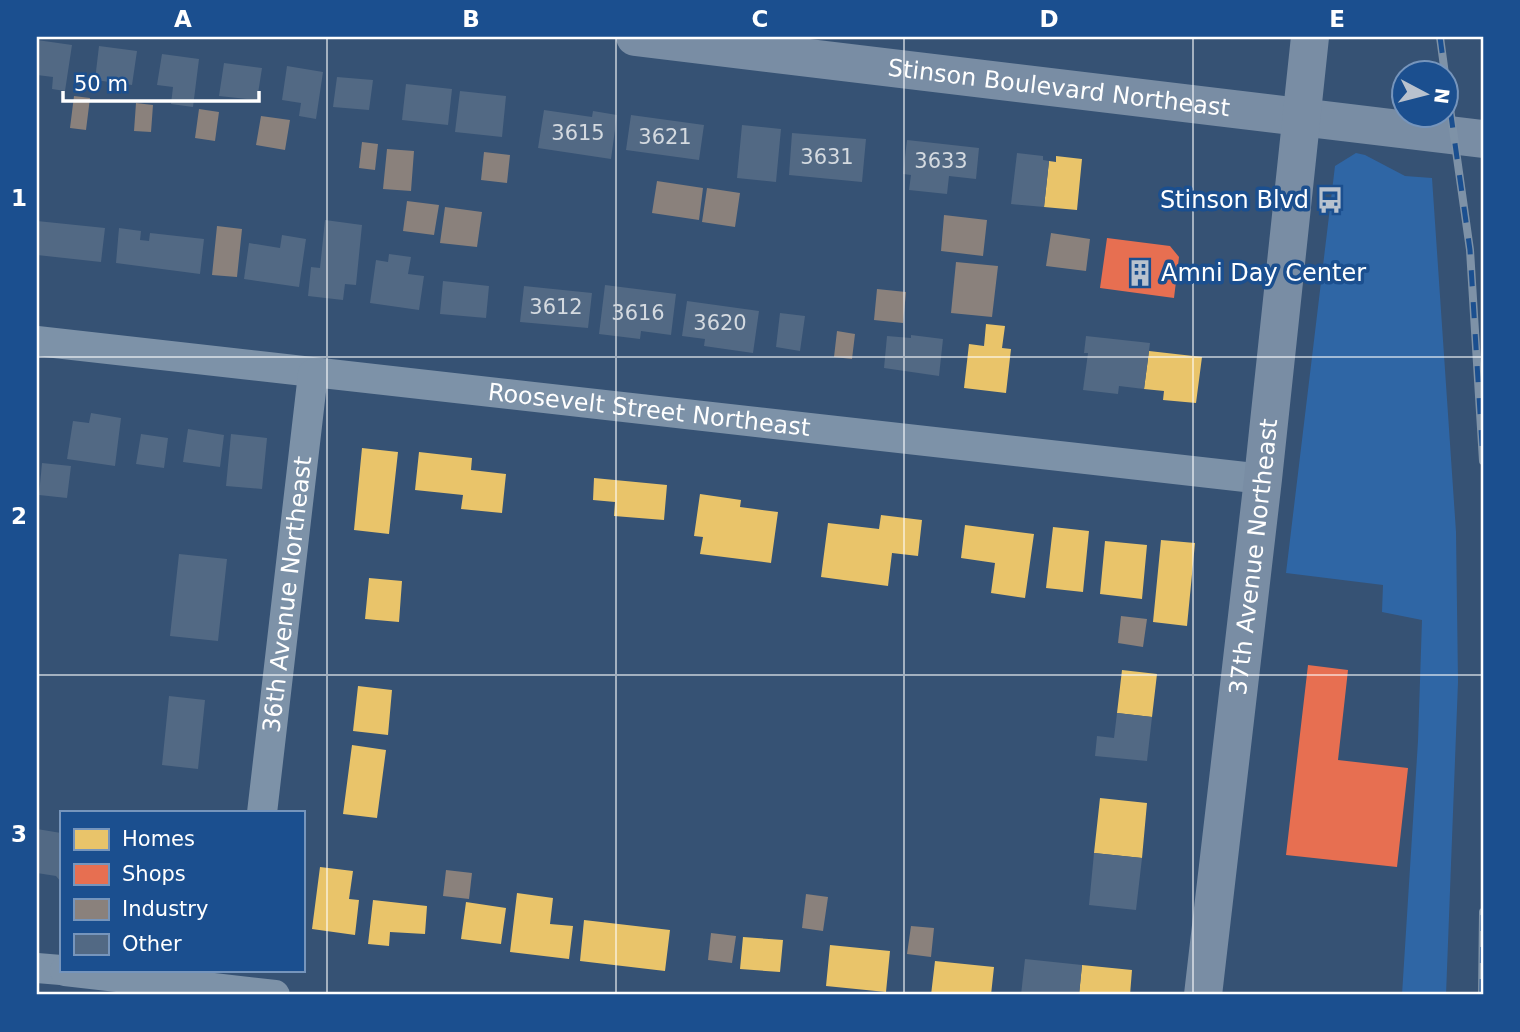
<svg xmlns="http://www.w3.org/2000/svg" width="1520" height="1032" viewBox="0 0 1520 1032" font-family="'DejaVu Sans',sans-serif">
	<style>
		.green { fill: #2f66a5 }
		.homes { fill: #e9c46a }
		.shops { fill: #e76f51 }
		.industry { fill: #8a817c }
		.building { fill: #526984 }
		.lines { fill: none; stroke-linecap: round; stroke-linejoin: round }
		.street { stroke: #7d92a8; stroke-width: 30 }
		.secondary { stroke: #798da4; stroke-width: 38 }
		.rail-casing { stroke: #7e92a7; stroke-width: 8 }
		.rail { stroke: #1b4f8f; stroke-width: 5; stroke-dasharray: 16; stroke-linecap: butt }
		.grid { fill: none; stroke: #fff; stroke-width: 2; stroke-opacity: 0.55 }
		.labels { text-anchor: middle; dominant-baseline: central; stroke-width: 7; stroke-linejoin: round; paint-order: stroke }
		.number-label { font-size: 21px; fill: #d4dae0 }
		.street-label { font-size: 24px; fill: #fff; stroke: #1b4f8f }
		.poi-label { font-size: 24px; fill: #fff; stroke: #1b4f8f; text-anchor: end }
		.neatline { fill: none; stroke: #fff; stroke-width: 2.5 }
		.grid-label { font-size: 23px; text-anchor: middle; font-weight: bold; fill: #fff }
	</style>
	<rect width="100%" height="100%" fill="#365274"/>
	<path class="green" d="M1356,153L1365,155L1405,176L1432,178L1456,532L1458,682L1446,995H1402L1418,741L1422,620L1382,612L1383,585L1286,573L1335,166Z"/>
	<path class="homes" d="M1056,156L1082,159L1077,210L1044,207L1049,161L1056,162Z
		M986,324L1005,326L1002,348L1011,349L1006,393L964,388L969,344L984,346Z
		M1149,351L1202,357L1196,403L1163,400L1164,391L1144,389Z
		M362,448L398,452L389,534L354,530Z
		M419,452L472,458L471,470L506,474L502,513L461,509L463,495L415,490Z
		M594,478L667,485L664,520L614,516L615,502L593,500Z
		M700,494L741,500L740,507L778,512L771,563L700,554L703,537L694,536Z
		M881,515L922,520L918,556L892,553L888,586L821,577L828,523L879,529Z
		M965,525L1034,534L1025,598L991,593L995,563L961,558Z
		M1053,527L1089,531L1083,592L1046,588Z
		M1161,540L1195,543L1187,626L1153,622Z
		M1105,541L1147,545L1142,599L1100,594Z
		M369,578L402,581L399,622L365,619Z
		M1122,670L1157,674L1152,717L1117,713Z
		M358,686L392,690L388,735L353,731Z
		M352,745L386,750L377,818L343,814Z
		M1100,798L1147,803L1142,858L1094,853Z
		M320,867L353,871L349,899L359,900L355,935L312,929Z
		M517,893L553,898L550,924L573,926L569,959L510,952Z
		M373,900L427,906L425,934L390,932L389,946L368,944Z
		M466,902L506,908L501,944L461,939Z
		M584,920L670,930L665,971L580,961Z
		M743,937L783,940L780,972L740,969Z
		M830,945L890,951L886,992L826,986Z
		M935,961L994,967L991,995H931Z
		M1082,965L1132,970L1130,995H1079Z"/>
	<path class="shops" d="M1107,238L1170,246L1179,257L1174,298L1100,288Z
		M1308,665L1348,670L1338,760L1408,768L1397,867L1286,855Z"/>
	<path class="industry" d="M74,96L90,98L86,130L70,128Z
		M136,103L153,105L151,132L134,131Z
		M199,109L219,112L215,141L195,138Z
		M261,116L290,120L285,150L256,145Z
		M362,142L378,144L375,170L359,168Z
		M387,149L414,151L411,191L383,189Z
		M484,152L510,155L507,183L481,180Z
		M657,181L703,188L699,220L652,213Z
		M707,188L740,193L735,227L702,222Z
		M407,201L439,205L434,235L403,231Z
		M445,207L482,212L477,247L440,243Z
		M944,215L987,220L983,256L941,251Z
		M217,226L242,229L237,277L212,275Z
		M1051,233L1090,239L1086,271L1046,266Z
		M956,262L998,266L992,317L951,313Z
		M877,289L906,292L903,323L874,320Z
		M837,331L855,334L852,359L834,357Z
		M1121,616L1147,619L1143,647L1118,643Z
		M446,870L472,873L469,899L443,896Z
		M806,894L828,897L823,931L802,928Z
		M911,926L934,928L931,957L907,954Z
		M711,933L736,936L732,963L708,960Z"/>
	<path class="building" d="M37,40L72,45L65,91L52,89L53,77L37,75Z
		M99,46L137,51L132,85L95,80Z
		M162,54L199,59L193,107L171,104L173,87L157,85Z
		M224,63L262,68L257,100L219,96Z
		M287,66L323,72L316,119L299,116L301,103L282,100Z
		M337,77L373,80L369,110L333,107Z
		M406,84L452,89L448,125L402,120Z
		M460,91L506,96L502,137L455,132Z
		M544,110L592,117L593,111L617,115L611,159L538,148Z
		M631,115L704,125L699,160L626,150Z
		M742,125L781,129L776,182L737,178Z
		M792,133L866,139L862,182L789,175Z
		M907,140L979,148L976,179L949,176L947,194L909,190L911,175L903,174Z
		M1017,153L1043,156V160L1049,161L1044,207L1011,204Z
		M325,220L362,225L356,285L345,284L343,300L308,296L311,267L320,268Z
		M37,221L105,228L101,262L37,255Z
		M119,228L141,231L140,240L149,241L150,233L204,239L200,274L116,263Z
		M282,235L306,239L299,287L244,279L249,243L280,248Z
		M389,254L411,257L408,274L424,276L419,310L370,303L376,260L388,262Z
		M443,281L489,286L486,318L440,314Z
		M605,285L676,294L671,335L641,331L640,339L599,334Z
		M524,286L592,293L588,328L520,322Z
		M687,301L759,311L753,353L704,346L705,339L682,336Z
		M780,313L805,316L800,351L776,347Z
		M911,335L943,339L939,376L884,368L887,336L911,338Z
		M1086,336L1150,343L1144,389L1119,386L1118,394L1083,390L1088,353H1084Z
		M91,413L121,418L115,466L67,459L73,421L89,423Z
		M188,429L224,435L220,467L183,462Z
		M141,434L168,438L164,468L136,464Z
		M231,434L267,438L262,489L226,486Z
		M42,463L71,466L67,498L39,495Z
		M179,554L227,559L218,641L170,636Z
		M169,696L205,700L198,769L162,765Z
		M1117,713L1152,717L1147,761L1095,756L1097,736L1114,738Z
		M37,829L61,833V882L56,876L37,873Z
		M1094,853L1142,858L1136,910L1089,905Z
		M1025,959L1082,965L1079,995H1021Z"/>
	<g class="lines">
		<g class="street">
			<path id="s1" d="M37,341L1263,479"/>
			<path id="s2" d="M262,813L313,374"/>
			<path d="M37,968L61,970"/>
			<path d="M65,971L275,995"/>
		</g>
		<g class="secondary">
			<path id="s3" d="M635,37L1483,139"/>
			<path id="s4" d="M1203,995L1263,479L1310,37"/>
		</g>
		<defs>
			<path id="rail" d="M1440,37L1445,74
				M1446,80L1470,250L1483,461
				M1482,995L1483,912"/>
		</defs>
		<use href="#rail" class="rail-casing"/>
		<use href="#rail" class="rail"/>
	</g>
	<path class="grid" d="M327,37V995M616,37V995M904,37V995M1193,37V995M37,357H1483M37,675H1483"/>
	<defs>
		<symbol id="bus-bare" viewBox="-9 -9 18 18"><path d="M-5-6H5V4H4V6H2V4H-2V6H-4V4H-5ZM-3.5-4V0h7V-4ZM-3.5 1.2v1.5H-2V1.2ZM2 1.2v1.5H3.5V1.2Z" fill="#b9c2ce" stroke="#1b4f8f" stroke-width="2.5" paint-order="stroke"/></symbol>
		<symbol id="building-bare" viewBox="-9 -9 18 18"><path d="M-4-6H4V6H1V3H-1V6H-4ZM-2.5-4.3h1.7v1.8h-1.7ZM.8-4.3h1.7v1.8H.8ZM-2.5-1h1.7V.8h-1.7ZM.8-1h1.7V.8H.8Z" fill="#b9c2ce" stroke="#1b4f8f" stroke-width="2.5" paint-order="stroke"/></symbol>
	</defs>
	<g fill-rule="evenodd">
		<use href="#bus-bare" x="1311" y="181" width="38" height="38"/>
		<use href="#building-bare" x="1121" y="254" width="38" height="38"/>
	</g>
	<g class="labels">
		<g class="number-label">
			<text x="578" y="133">3615</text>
			<text x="665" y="137">3621</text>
			<text x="827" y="157">3631</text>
			<text x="941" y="161">3633</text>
			<text x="556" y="307">3612</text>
			<text x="638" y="313">3616</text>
			<text x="720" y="323">3620</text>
		</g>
		<g class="street-label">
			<text stroke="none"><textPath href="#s3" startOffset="427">Stinson Boulevard Northeast</textPath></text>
			<text stroke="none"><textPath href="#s1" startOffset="616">Roosevelt Street Northeast</textPath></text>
			<text stroke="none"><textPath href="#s4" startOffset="441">37th Avenue Northeast</textPath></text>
			<text stroke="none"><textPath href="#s2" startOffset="220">36th Avenue Northeast</textPath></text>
		</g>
		<g class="poi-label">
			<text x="1309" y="200">Stinson Blvd</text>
			<text x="1161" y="273" text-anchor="start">Amni Day Center</text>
		</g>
	</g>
	<rect width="1520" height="1032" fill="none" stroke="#1b4f8f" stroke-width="77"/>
	<rect x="60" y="811" width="245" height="161" fill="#1b4f8f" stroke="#7695bc" stroke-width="2"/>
	<rect x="74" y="829" width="35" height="21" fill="#e9c46a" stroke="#7695bc" stroke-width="2"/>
	<text x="122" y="846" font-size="21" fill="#ffffff">Homes</text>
	<rect x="74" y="864" width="35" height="21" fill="#e76f51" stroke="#7695bc" stroke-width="2"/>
	<text x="122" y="881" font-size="21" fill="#ffffff">Shops</text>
	<rect x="74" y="899" width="35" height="21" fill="#8a817c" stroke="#7695bc" stroke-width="2"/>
	<text x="122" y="916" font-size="21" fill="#ffffff">Industry</text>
	<rect x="74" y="934" width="35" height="21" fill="#526984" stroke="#7695bc" stroke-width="2"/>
	<text x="122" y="951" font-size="21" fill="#ffffff">Other</text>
	<g transform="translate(1425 94) rotate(97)"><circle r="33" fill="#1b4f8f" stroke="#7695bc" stroke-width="2"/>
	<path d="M0-5L12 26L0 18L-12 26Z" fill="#b9c2ce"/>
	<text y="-10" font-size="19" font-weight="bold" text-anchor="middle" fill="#ffffff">N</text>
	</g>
	<path d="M63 91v10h196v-10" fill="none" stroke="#ffffff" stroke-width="3.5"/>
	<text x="74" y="91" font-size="21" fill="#ffffff" stroke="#1b4f8f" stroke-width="5" paint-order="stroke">50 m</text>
	<rect x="38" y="38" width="1444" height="955" class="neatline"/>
	<g class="grid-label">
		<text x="183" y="27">A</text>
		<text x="471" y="27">B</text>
		<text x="760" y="27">C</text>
		<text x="1049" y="27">D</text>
		<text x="1337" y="27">E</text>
		<text x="19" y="206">1</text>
		<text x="19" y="524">2</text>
		<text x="19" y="842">3</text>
	</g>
</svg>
